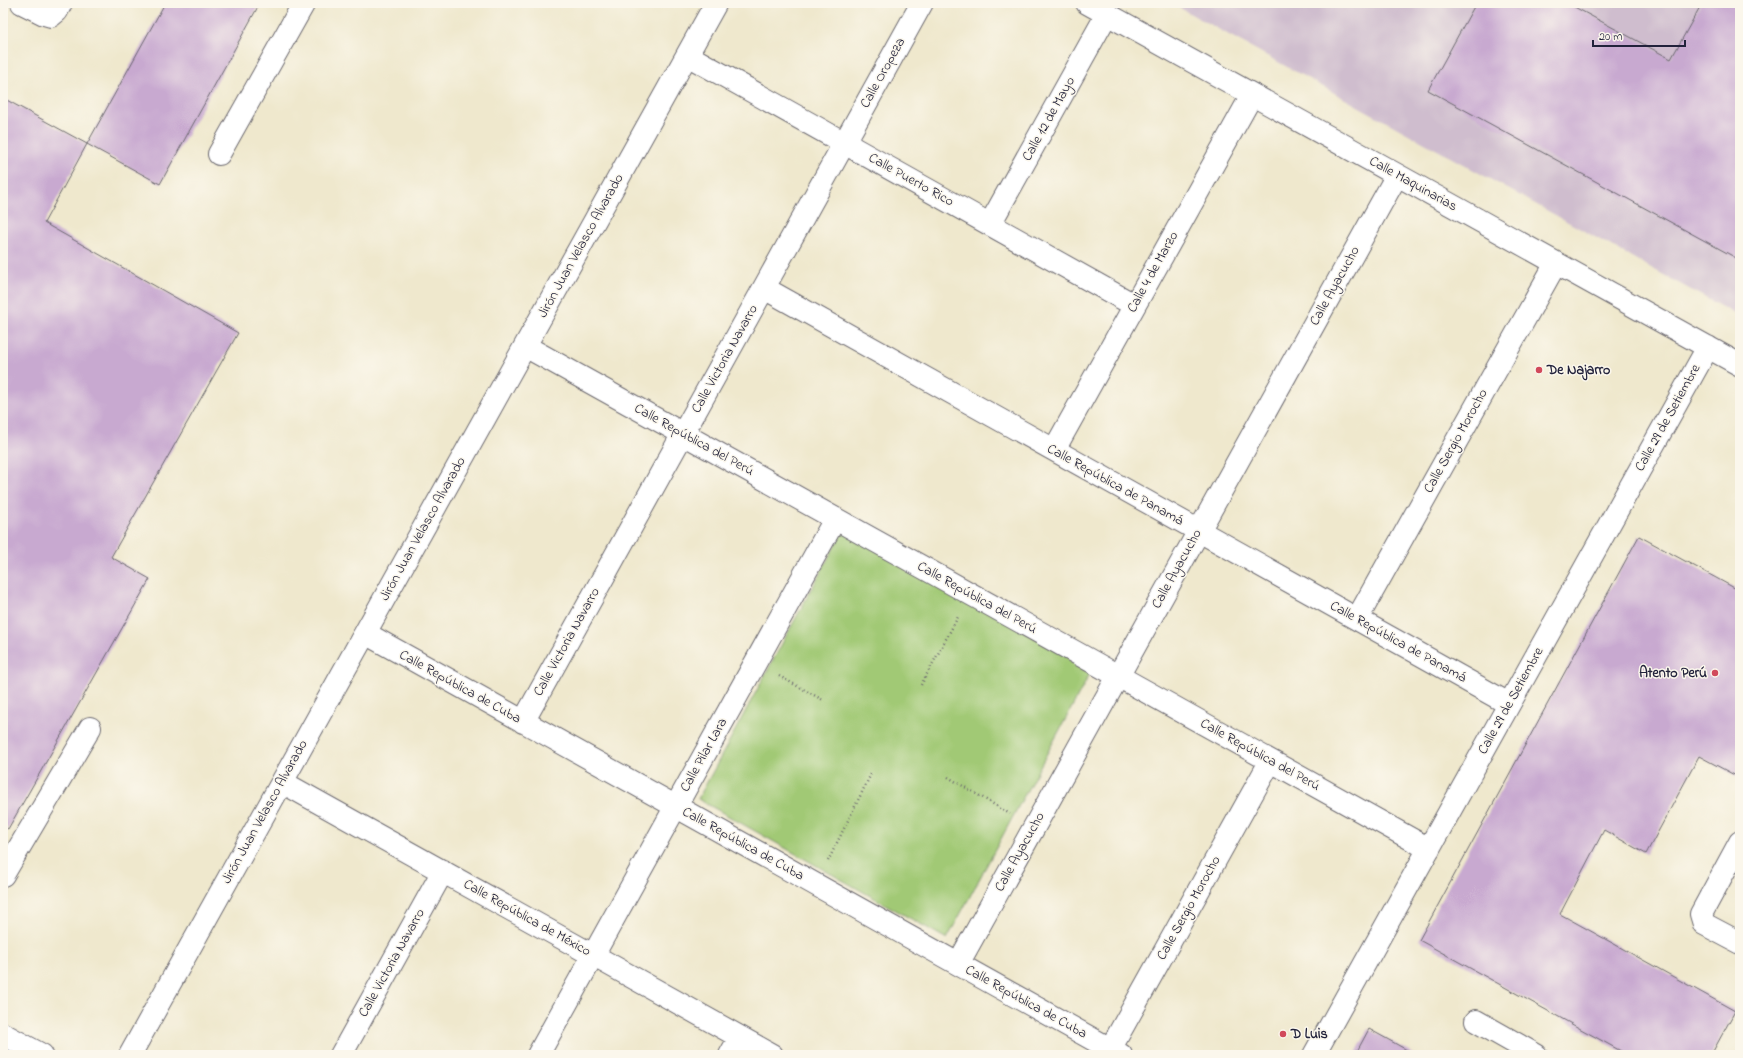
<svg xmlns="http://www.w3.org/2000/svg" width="1743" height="1058" viewBox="0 0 1743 1058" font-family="'Indie Flower',sans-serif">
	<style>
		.industrial { fill: #cfbdce }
		.green { fill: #a1c975; stroke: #627658 }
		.building { fill: #c8a9d0 }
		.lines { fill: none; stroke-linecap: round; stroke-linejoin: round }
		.minor-casing { stroke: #6a676e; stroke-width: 24 }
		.path { stroke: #6a676e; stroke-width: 2.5; stroke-dasharray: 1 3; stroke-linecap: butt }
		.minor { stroke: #fff; stroke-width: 22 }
		.poi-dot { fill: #d1495b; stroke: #fbf7ec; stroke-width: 1.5 }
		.labels { text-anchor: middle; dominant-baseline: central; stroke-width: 3; stroke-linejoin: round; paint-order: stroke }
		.street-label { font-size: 14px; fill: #22223b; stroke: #fbf7ec }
		.poi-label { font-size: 14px; font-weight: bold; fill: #22223b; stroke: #fbf7ec; text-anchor: start }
	</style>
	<rect width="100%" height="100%" fill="#fbf7ec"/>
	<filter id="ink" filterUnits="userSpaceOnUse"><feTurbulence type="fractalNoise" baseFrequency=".025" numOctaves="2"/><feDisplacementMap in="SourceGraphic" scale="8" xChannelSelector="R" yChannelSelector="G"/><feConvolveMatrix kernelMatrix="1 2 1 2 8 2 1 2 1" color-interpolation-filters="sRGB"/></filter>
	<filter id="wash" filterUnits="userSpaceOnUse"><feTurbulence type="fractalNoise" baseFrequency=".012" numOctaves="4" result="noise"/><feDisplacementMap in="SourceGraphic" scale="16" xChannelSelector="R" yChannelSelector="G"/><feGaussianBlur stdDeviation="0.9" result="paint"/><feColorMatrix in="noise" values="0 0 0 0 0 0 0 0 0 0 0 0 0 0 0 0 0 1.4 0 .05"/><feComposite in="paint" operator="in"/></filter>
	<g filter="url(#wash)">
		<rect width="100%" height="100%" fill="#efe8cd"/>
		<path class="industrial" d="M1171,3H1740V317Z"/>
		<path class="green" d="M844,529L1092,670L947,939L698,799Z"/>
		<g id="blocks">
			<path class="building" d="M165,3H260L160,184L87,144Z
				M1476,3H1567L1671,59L1701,5L1698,3H1740V260L1428,90Z
				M3,98L87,144L44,223L238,333L111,557L150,579L8,829L3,826Z
				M1639,536L1740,591V778L1699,756L1646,854L1604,830L1560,914L1735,1011L1711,1055H1628L1419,940Z
				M1369,1029L1416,1055H1355Z"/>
		</g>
	</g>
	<g filter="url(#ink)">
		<use href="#blocks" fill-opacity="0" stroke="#6a676e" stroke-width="1"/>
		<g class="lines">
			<defs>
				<path id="minor" d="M22,3L44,14L51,16L57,11L61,3
					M1087,3L1740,365
					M687,55L1134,305
					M219,154L304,3
					M990,224L1107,14
					M764,288L1509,704
					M525,346L1429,849
					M1054,450L1252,95
					M1357,619L1556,263
					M365,633L1121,1055
					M523,722L922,3
					M282,782L772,1055
					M1740,842L1701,914L1704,924L1740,943
					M3,875L90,728
					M958,964L1397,175
					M1476,1021L1536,1055
					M3,1034L42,1055
					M130,1055L716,3
					M341,1055L443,871
					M538,1055L835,519
					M730,1055L740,1037
					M1107,1055L1270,762
					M1314,1055L1708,347"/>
			</defs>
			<use href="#minor" class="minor-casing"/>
			<path class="path" d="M779,676L823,700
				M921,685L958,617
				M948,777L1010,814
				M828,861L872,772"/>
			<use href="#minor" class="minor"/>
		</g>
	</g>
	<g class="poi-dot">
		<circle cx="1539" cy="370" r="4"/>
		<circle cx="1715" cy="673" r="4"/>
		<circle cx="1283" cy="1034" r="4"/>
	</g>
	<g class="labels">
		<g class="street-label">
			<text transform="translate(883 73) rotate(-61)">Calle Oropeza</text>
			<text transform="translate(1049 119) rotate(-61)">Calle 12 de Mayo</text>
			<text transform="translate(911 180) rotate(29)">Calle Puerto Rico</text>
			<text transform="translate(1413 184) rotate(29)">Calle Maquinarias</text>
			<text transform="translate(581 246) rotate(-61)">Jirón Juan Velasco Alvarado</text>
			<text transform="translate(1153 272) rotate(-61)">Calle 4 de Marzo</text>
			<text transform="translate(1335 286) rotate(-61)">Calle Ayacucho</text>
			<text transform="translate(725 359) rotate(-61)">Calle Victoria Navarro</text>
			<text transform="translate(1668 418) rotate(-61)">Calle 29 de Setiembre</text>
			<text transform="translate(694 440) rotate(29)">Calle República del Perú</text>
			<text transform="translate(1456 441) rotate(-61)">Calle Sergio Morocho</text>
			<text transform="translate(1115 485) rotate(29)">Calle República de Panamá</text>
			<text transform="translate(423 529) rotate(-61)">Jirón Juan Velasco Alvarado</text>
			<text transform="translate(1177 569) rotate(-61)">Calle Ayacucho</text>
			<text transform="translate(977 598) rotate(29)">Calle República del Perú</text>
			<text transform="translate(567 642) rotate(-61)">Calle Victoria Navarro</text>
			<text transform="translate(1398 642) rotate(29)">Calle República de Panamá</text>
			<text transform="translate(460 687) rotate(29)">Calle República de Cuba</text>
			<text transform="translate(1511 701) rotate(-61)">Calle 29 de Setiembre</text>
			<text transform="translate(704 755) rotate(-61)">Calle Pilar Lara</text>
			<text transform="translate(1260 755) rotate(29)">Calle República del Perú</text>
			<text transform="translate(265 812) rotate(-61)">Jirón Juan Velasco Alvarado</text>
			<text transform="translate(743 844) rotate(29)">Calle República de Cuba</text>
			<text transform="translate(1020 852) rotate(-61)">Calle Ayacucho</text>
			<text transform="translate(1189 908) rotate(-61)">Calle Sergio Morocho</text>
			<text transform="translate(527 918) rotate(29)">Calle República de México</text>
			<text transform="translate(392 963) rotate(-61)">Calle Victoria Navarro</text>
			<text transform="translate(1026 1002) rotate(29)">Calle República de Cuba</text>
		</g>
		<g class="poi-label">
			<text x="1547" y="370">De Najarro</text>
			<text x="1707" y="673" text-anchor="end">Atento Perú</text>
			<text x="1291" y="1034">D Luis</text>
		</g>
	</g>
	<rect width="1743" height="1058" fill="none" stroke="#fbf7ec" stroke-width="16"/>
	<path d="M1593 40v6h92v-6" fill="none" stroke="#22223b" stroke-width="2"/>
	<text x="1599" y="40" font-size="12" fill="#22223b" stroke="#fbf7ec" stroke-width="3" paint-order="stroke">20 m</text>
</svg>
